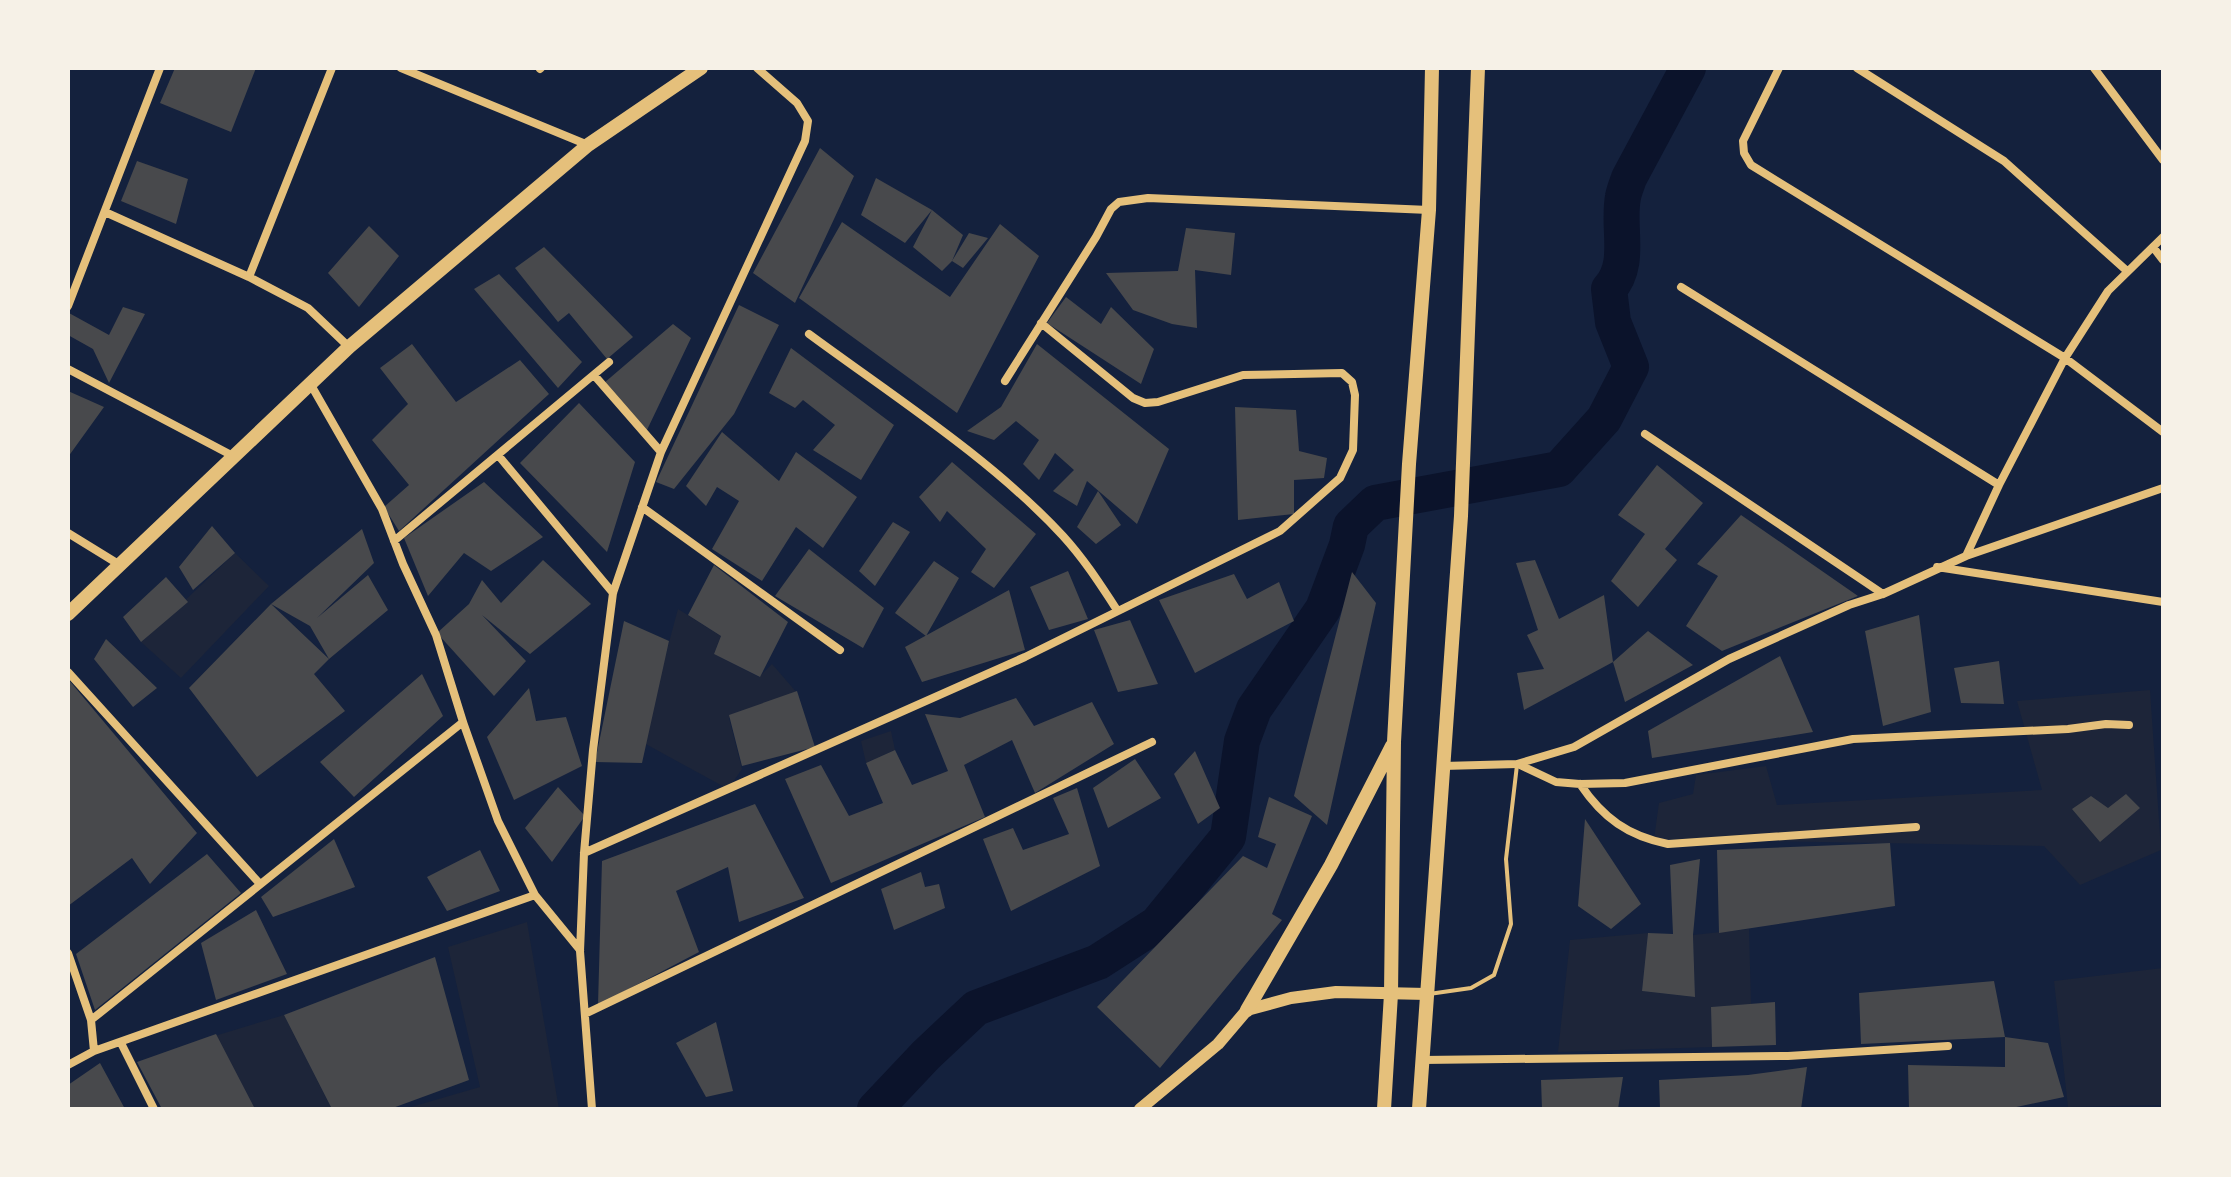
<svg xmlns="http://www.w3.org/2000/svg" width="2231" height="1177" viewBox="0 0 2231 1177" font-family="'Source Sans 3',sans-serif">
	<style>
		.green { fill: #1d2539 }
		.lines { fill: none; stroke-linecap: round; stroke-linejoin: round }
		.river { stroke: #0b132b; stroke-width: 36 }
		.building { fill: #48494c }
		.service { stroke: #e5c07b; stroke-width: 4 }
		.minor { stroke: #e5c07b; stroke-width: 8 }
		.secondary { stroke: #e5c07b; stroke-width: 12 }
		.primary { stroke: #e5c07b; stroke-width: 14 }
		.trunk { stroke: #e5c07b; stroke-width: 14 }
	</style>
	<rect width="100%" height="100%" fill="#14213d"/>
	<path class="green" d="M235,553L269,586L181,678L141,642Z
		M678,609L721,636L714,654L759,677L772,664L798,694L729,718L742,769L728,789L642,742Z
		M2150,690L2161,850L2080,885L2044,846L1654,839L1659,803L1693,794L1696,775L1766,766L1777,805L2042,790L2017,701Z
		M891,731L895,750L866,763L861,741Z
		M527,922L559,1109H404L480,1087L448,947Z
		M1749,929L1751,1004L1711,1007L1712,1047L1558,1052L1570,940L1648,933L1642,991L1695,997L1693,935Z
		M2163,968V1105L2068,1107L2054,981Z
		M284,1015L332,1109H244L208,1038Z"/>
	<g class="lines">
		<path class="river" d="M875,1109L926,1055L976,1008L1098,962L1157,924L1228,837L1242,741L1254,709L1323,609L1347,545L1351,526L1375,503L1559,469L1604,419L1631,367L1613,322L1609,289C1632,264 1617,228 1623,197C1624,191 1627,184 1629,178L1688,68"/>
	</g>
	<path class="building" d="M175,68H256L231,132L160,103Z
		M820,148L854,176L795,303L753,273Z
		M137,161L188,179L176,224L121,201Z
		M876,178L932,210L905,243L861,215Z
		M932,210L963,235L952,261L942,271L913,247Z
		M842,222L950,297L1000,224L1039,256L957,413L799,298Z
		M369,226L399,256L359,307L328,273Z
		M1186,228L1235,233L1231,275L1195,270L1197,328L1172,324L1133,310L1106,273L1178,271Z
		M969,233L988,238L963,268L952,261Z
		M544,247L633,337L607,359L569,313L558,322L515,268Z
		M499,274L582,362L558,388L474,289Z
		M1066,297L1101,324L1111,307L1154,349L1141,384L1047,323Z
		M739,305L779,325L734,414L674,489L656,482Z
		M123,307L145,314L109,383L93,349L68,335V315L69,313L109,335Z
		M673,324L691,338L646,432L604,383Z
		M412,344L456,402L520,360L549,394L399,531L384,507L409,485L372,440L408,404L380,368Z
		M1037,344L1169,449L1137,524L1087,481L1077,506L1053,491L1074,470L1055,453L1039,480L1023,464L1039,440L1016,421L994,440L967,431L1001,407Z
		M791,348L894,425L861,480L813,450L835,425L803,400L795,408L769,393Z
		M68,391L104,407L68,457Z
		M579,403L635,462L607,552L520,463Z
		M1235,407L1296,410L1299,451L1327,458L1324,478L1294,480V514L1238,520Z
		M722,432L779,481L796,452L857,497L823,548L796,527L762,581L712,549L739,501L717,487L706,506L686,486Z
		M952,462L1036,534L994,588L971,572L986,549L947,511L940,522L919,497Z
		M1657,465L1703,503L1665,549L1677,560L1638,607L1611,581L1645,534L1618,515Z
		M484,482L543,537L491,571L464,553L428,596L404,538Z
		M1098,491L1121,525L1096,544L1077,527Z
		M1741,515L1858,596L1722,651L1686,626L1718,576L1697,564Z
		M893,522L910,532L875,586L859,571Z
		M212,526L235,553L193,590L179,567Z
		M362,529L374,563L317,618L368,575L388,610L329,659L310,626L271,604Z
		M809,549L884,608L863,648L775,596Z
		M543,560L591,604L530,654L482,615L526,661L494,696L437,633L469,604L482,580L501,603Z
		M1535,560L1559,619L1604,595L1613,662L1524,710L1517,673L1544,669L1527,635L1538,630L1516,563Z
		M934,561L959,578L926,636L895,613Z
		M714,565L788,622L760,677L714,654L721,636L688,615Z
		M1068,571L1088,619L1049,630L1030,587Z
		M1352,572L1376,603L1327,825L1294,796Z
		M1234,574L1247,599L1279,582L1294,621L1195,673L1159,600Z
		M166,577L188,602L141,642L123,617Z
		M1009,590L1025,650L922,682L905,647Z
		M271,604L329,659L314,674L345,711L257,777L189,688Z
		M1919,615L1931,712L1883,726L1865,631Z
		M1130,620L1158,684L1118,692L1094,630Z
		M624,621L669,641L642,763L595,762Z
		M1648,631L1693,665L1625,702L1613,662Z
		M106,639L157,688L133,707L94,659Z
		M1780,656L1813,732L1652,758L1648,731Z
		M1999,661L2004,704L1961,703L1954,668Z
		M422,674L443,716L354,797L320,762Z
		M68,679L197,833L150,884L132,858L68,906Z
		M529,688L536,721L566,717L582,766L514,800L487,737Z
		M797,691L815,747L742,766L729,715Z
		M1016,698L1034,726L1092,702L1114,744L1035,793L1012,740L964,765L985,817L831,883L785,779L821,765L849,816L883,803L866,763L895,750L912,785L948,771L925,714L960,718Z
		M1195,751L1220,808L1198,824L1174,774Z
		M1135,759L1161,798L1108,828L1093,788Z
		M558,787L585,816L552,862L525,828Z
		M1077,788L1100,866L1011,911L983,839L1013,828L1023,850L1069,834L1053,798Z
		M2126,794L2140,808L2100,842L2072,809L2091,796L2108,808Z
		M1269,797L1312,816L1272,914L1282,920L1160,1068L1097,1007L1243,856L1267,868L1276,844L1258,837Z
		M755,804L804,898L739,922L728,867L676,891L699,952L598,1005L602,861Z
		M1585,819L1641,904L1611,929L1578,906Z
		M334,839L355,887L273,917L261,897Z
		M1890,843L1895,906L1719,933L1717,850Z
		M480,850L500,891L447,911L427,877Z
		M207,854L241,893L95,1010L76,954Z
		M1700,859L1693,935L1695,997L1642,991L1648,933L1673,934L1670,865Z
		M921,872L925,887L939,884L945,908L894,930L881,889Z
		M256,910L287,974L216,1000L201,943Z
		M435,957L469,1080L390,1109H332L284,1015Z
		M1994,981L2005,1037L1861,1044L1859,993Z
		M1775,1002L1776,1045L1712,1047L1711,1007Z
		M716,1022L733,1091L706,1097L676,1043Z
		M216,1034L255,1109H162L137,1062Z
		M2005,1037L2048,1043L2064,1097L2007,1109H1909L1908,1065L2005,1067Z
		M100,1063L125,1109H68V1085Z
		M1807,1067L1801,1109H1660L1659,1080L1748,1075Z
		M1623,1077L1618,1109H1542L1541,1080Z"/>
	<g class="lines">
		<path class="service" d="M1429,994L1471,988L1494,975L1511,924L1506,859L1517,765"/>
		<path class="minor" d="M401,68L588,145
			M1779,68L1743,141L1744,153L1751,165L2065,358L2163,432
			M1857,68L2004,161L2127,271
			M2094,68L2163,160
			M540,69L541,68
			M105,212L249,277L308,308L349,347
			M2153,247L2163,260
			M249,277L332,68
			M1681,287L1999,485
			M68,306L160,68
			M809,334C893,396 993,460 1063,536C1084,559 1100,584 1117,610
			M68,369L233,456
			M594,375L661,452
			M1005,381L1096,237L1111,209L1119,202L1148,198L1429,210
			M311,385L382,509L403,564L436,635L463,722L498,821L535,895L580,950
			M1645,434L1883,594
			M498,455L613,593
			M642,507L840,650
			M68,533L120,565
			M394,541L609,362
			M1966,556L1999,485L2065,358L2108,291L2163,237
			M1937,567L2163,602
			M68,672L260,884
			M1518,764L1556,782L1580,784L1625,783L1853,739L2068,729L2106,724L2129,725
			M1443,766L1517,764L1574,747L1729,659L1849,605L1883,594L1966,556L2163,488
			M1580,784C1603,818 1628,836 1668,844L1916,827
			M584,853L1025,657L1280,531L1340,478L1353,450L1355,395L1352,382L1342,373L1243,375L1158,402L1145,403L1133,398L1041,323
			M68,953L91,1020L94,1051
			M585,1014L1152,742
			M91,1020L463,722
			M121,1043L154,1109
			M1422,1060L1788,1056L1948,1046
			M68,1065L94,1051L535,895
			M592,1109L580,951L584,853L593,750L613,593L661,452L805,141L808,121L797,103L757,68"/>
		<path class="secondary" d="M1140,1109L1218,1044L1247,1010L1291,998L1336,992L1427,994"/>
		<path class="primary" d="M68,614L349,347L588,145L701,68"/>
		<path class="trunk" d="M1247,1010L1331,865L1392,746
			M1384,1109L1391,994L1394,742L1409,464L1429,210L1432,68
			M1419,1109L1461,516L1478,68"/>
	</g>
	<rect width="2231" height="1177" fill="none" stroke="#f6f1e7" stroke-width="140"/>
</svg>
